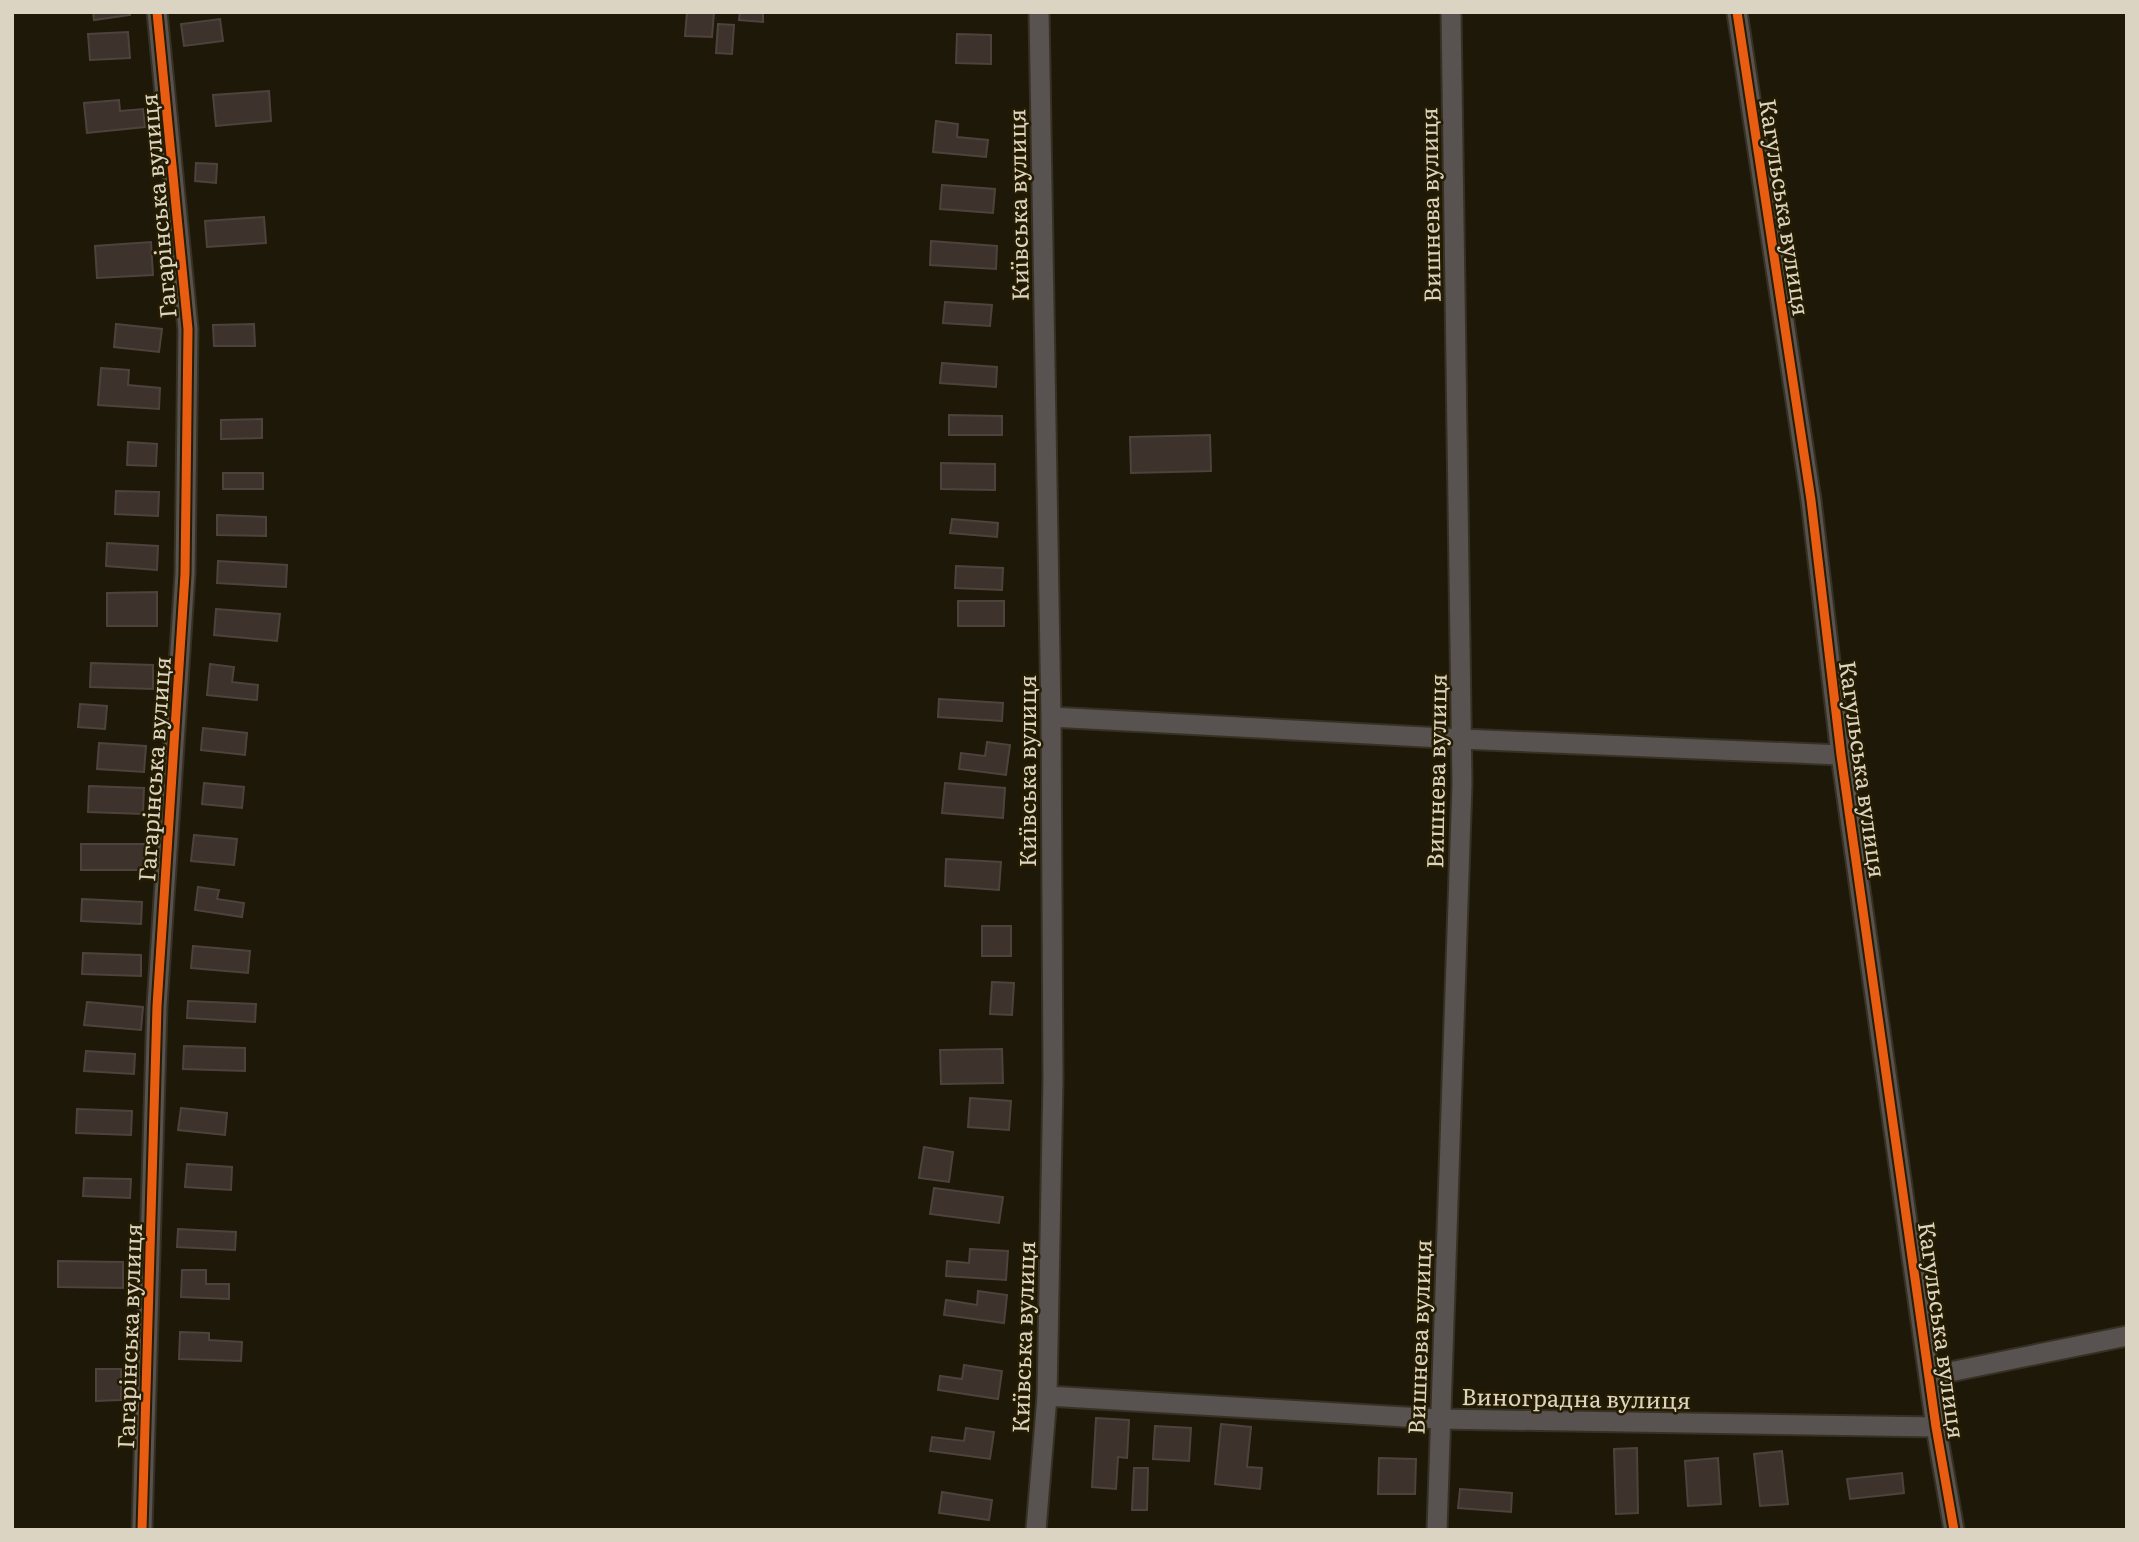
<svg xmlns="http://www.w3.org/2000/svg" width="2139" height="1542" viewBox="0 0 2139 1542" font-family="Literata,serif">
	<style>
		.building { fill: #3d332c; stroke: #4d433c; stroke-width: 2 }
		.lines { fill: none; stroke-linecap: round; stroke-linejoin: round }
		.minor-casing { stroke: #373124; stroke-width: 23 }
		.minor { stroke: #585350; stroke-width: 19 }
		.cycleway-casing { stroke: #261c00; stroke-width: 13 }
		.cycleway { stroke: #e95d12; stroke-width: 9 }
		.labels { text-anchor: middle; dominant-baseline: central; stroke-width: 5; stroke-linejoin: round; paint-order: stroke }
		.street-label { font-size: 23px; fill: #dbd4c3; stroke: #261c00 }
	</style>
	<rect width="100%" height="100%" fill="#1e1808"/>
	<path class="building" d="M93,12H130V15L94,20Z
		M687,12H714L712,37L685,36Z
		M740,12H763V22L739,20Z
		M220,19L223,41L184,46L181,24Z
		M718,24L734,25L732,54L716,53Z
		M128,32L130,58L90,60L88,34Z
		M957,34L991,35V64L956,63Z
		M269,91L271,121L216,126L213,95Z
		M119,100L120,111L143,109L145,127L87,133L84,103Z
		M936,121L958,124L957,137L988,140L986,157L933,152Z
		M196,163L217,164L216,183L195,181Z
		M942,185L995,189L993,213L940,209Z
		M264,217L266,243L207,247L205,221Z
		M931,241L997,246L996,269L930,265Z
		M151,242L153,275L97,278L95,246Z
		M945,302L992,305L990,326L943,323Z
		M116,324L162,329L159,352L114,347Z
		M254,324L255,346H214L213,325Z
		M942,363L997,367L996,387L940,383Z
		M101,368L129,370L128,385L160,388L159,409L98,405Z
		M949,415L1002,416V435H949Z
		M262,419V438L221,439V420Z
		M1210,435L1211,471L1131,473L1130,437Z
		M128,442L157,444L156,466L127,465Z
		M941,463L995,464V490L941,489Z
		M223,473H263V489H223Z
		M116,491L159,492L158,516L115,514Z
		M217,515L266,517V536L217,535Z
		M952,519L998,523L997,537L950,533Z
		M107,543L158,546L157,570L106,566Z
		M218,561L287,565L286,587L217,583Z
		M956,566L1003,568L1002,590L955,588Z
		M157,592V626H107V593Z
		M958,601H1004V626H958Z
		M216,609L280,614L277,641L214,635Z
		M91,663L153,665V689L90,687Z
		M210,664L234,667L232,682L258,685L257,700L207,695Z
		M939,699L1003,703L1002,721L938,717Z
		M80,704L107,706L105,729L78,727Z
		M203,728L247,733L245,755L201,750Z
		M987,742L1010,745L1006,775L959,769L961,753L985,756Z
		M99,743L146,746L144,772L97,769Z
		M204,783L244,787L242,808L202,804Z
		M945,783L1005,788L1003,818L942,813Z
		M89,786L144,788L143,814L88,812Z
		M194,835L237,839L234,865L191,861Z
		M81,844H144V870H81Z
		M946,859L1001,862L999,890L945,886Z
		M198,887L219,890L217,899L244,903L242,917L195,910Z
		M82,899L142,902L141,924L81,921Z
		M982,926H1011V956H982Z
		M193,946L250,951L248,973L191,968Z
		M83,953L141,955V976L82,974Z
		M992,982L1014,983L1012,1015L990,1014Z
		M188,1001L256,1004L255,1022L187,1018Z
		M87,1002L143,1007L141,1030L84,1025Z
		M184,1046L245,1048V1071L183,1069Z
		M1002,1049L1003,1083L941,1084L940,1050Z
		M86,1051L135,1054L134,1074L84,1071Z
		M970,1098L1011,1101L1009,1130L968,1127Z
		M181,1108L227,1113L225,1135L178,1130Z
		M77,1109L132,1111L131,1135L76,1133Z
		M924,1147L953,1152L949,1182L919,1178Z
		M187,1164L232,1167L231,1190L185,1187Z
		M84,1178L131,1179L130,1198L83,1196Z
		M934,1188L1003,1197L999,1223L930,1214Z
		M178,1229L236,1232L235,1250L177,1247Z
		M970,1249L1008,1251L1006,1280L946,1276L947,1261L969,1263Z
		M58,1261L123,1262V1288L58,1287Z
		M182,1270H206V1284H229V1299L181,1297Z
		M978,1291L1007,1295L1004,1323L944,1315L946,1300L977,1305Z
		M180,1332L209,1333V1340L242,1342L241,1361L179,1359Z
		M964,1365L1002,1371L998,1399L938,1390L940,1376L962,1379Z
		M96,1369H121V1400L96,1401Z
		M1096,1418L1129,1420L1127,1458L1118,1457L1116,1489L1092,1487Z
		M1221,1424L1251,1427L1247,1467L1262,1468L1260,1489L1215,1484Z
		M1155,1426L1191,1428L1189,1461L1153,1459Z
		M966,1428L994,1432L990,1459L930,1451L932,1437L964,1441Z
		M1637,1448L1638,1513L1616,1514L1614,1449Z
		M1782,1451L1788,1504L1760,1506L1754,1454Z
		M1379,1458L1416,1459L1415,1494H1378Z
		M1718,1458L1721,1504L1688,1506L1685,1461Z
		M1134,1468H1148L1147,1510H1132Z
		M1902,1473L1904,1493L1850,1499L1847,1479Z
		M1460,1489L1512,1493L1511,1512L1458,1508Z
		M942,1492L992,1500L989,1520L939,1513Z"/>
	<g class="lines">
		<defs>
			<path id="minor" d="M1737,12L1811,500L1841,755L1936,1427L1954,1530
				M1051,717L1462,739L1841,755
				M1930,1376L2127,1336
				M1047,1396L1439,1419L1936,1427
				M142,1530L157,1006L185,574L188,329L157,12
				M1036,1530L1047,1396L1053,1080L1051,717L1039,12
				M1437,1530L1462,784L1451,12"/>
		</defs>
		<use href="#minor" class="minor-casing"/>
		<use href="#minor" class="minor"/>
		<defs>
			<path id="cycleway" d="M1737,12L1811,500L1841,755L1936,1427L1954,1530
				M142,1530L157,1006L185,574L188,329L157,12"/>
		</defs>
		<use href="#cycleway" class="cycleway-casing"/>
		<use href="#cycleway" class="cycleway"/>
	</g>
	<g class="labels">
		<g class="street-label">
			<text transform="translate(1017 205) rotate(-91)">Київська вулиця</text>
			<text transform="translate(1429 205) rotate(-91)">Вишнева вулиця</text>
			<text transform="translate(157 206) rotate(-95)">Гагарінська вулиця</text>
			<text transform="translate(1786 207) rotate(81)">Кагульська вулиця</text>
			<text transform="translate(153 769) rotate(-86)">Гагарінська вулиця</text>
			<text transform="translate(1864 769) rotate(82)">Кагульська вулиця</text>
			<text transform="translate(1026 771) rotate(-90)">Київська вулиця</text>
			<text transform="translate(1435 771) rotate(-89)">Вишнева вулиця</text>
			<text transform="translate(1943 1330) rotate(82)">Кагульська вулиця</text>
			<text transform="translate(128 1336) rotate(-88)">Гагарінська вулиця</text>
			<text transform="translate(1022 1337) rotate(-88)">Київська вулиця</text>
			<text transform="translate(1418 1337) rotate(-88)">Вишнева вулиця</text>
			<text transform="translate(1576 1397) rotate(1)">Виноградна вулиця</text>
		</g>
	</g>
	<rect width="2139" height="1542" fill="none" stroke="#dbd4c3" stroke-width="28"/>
</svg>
